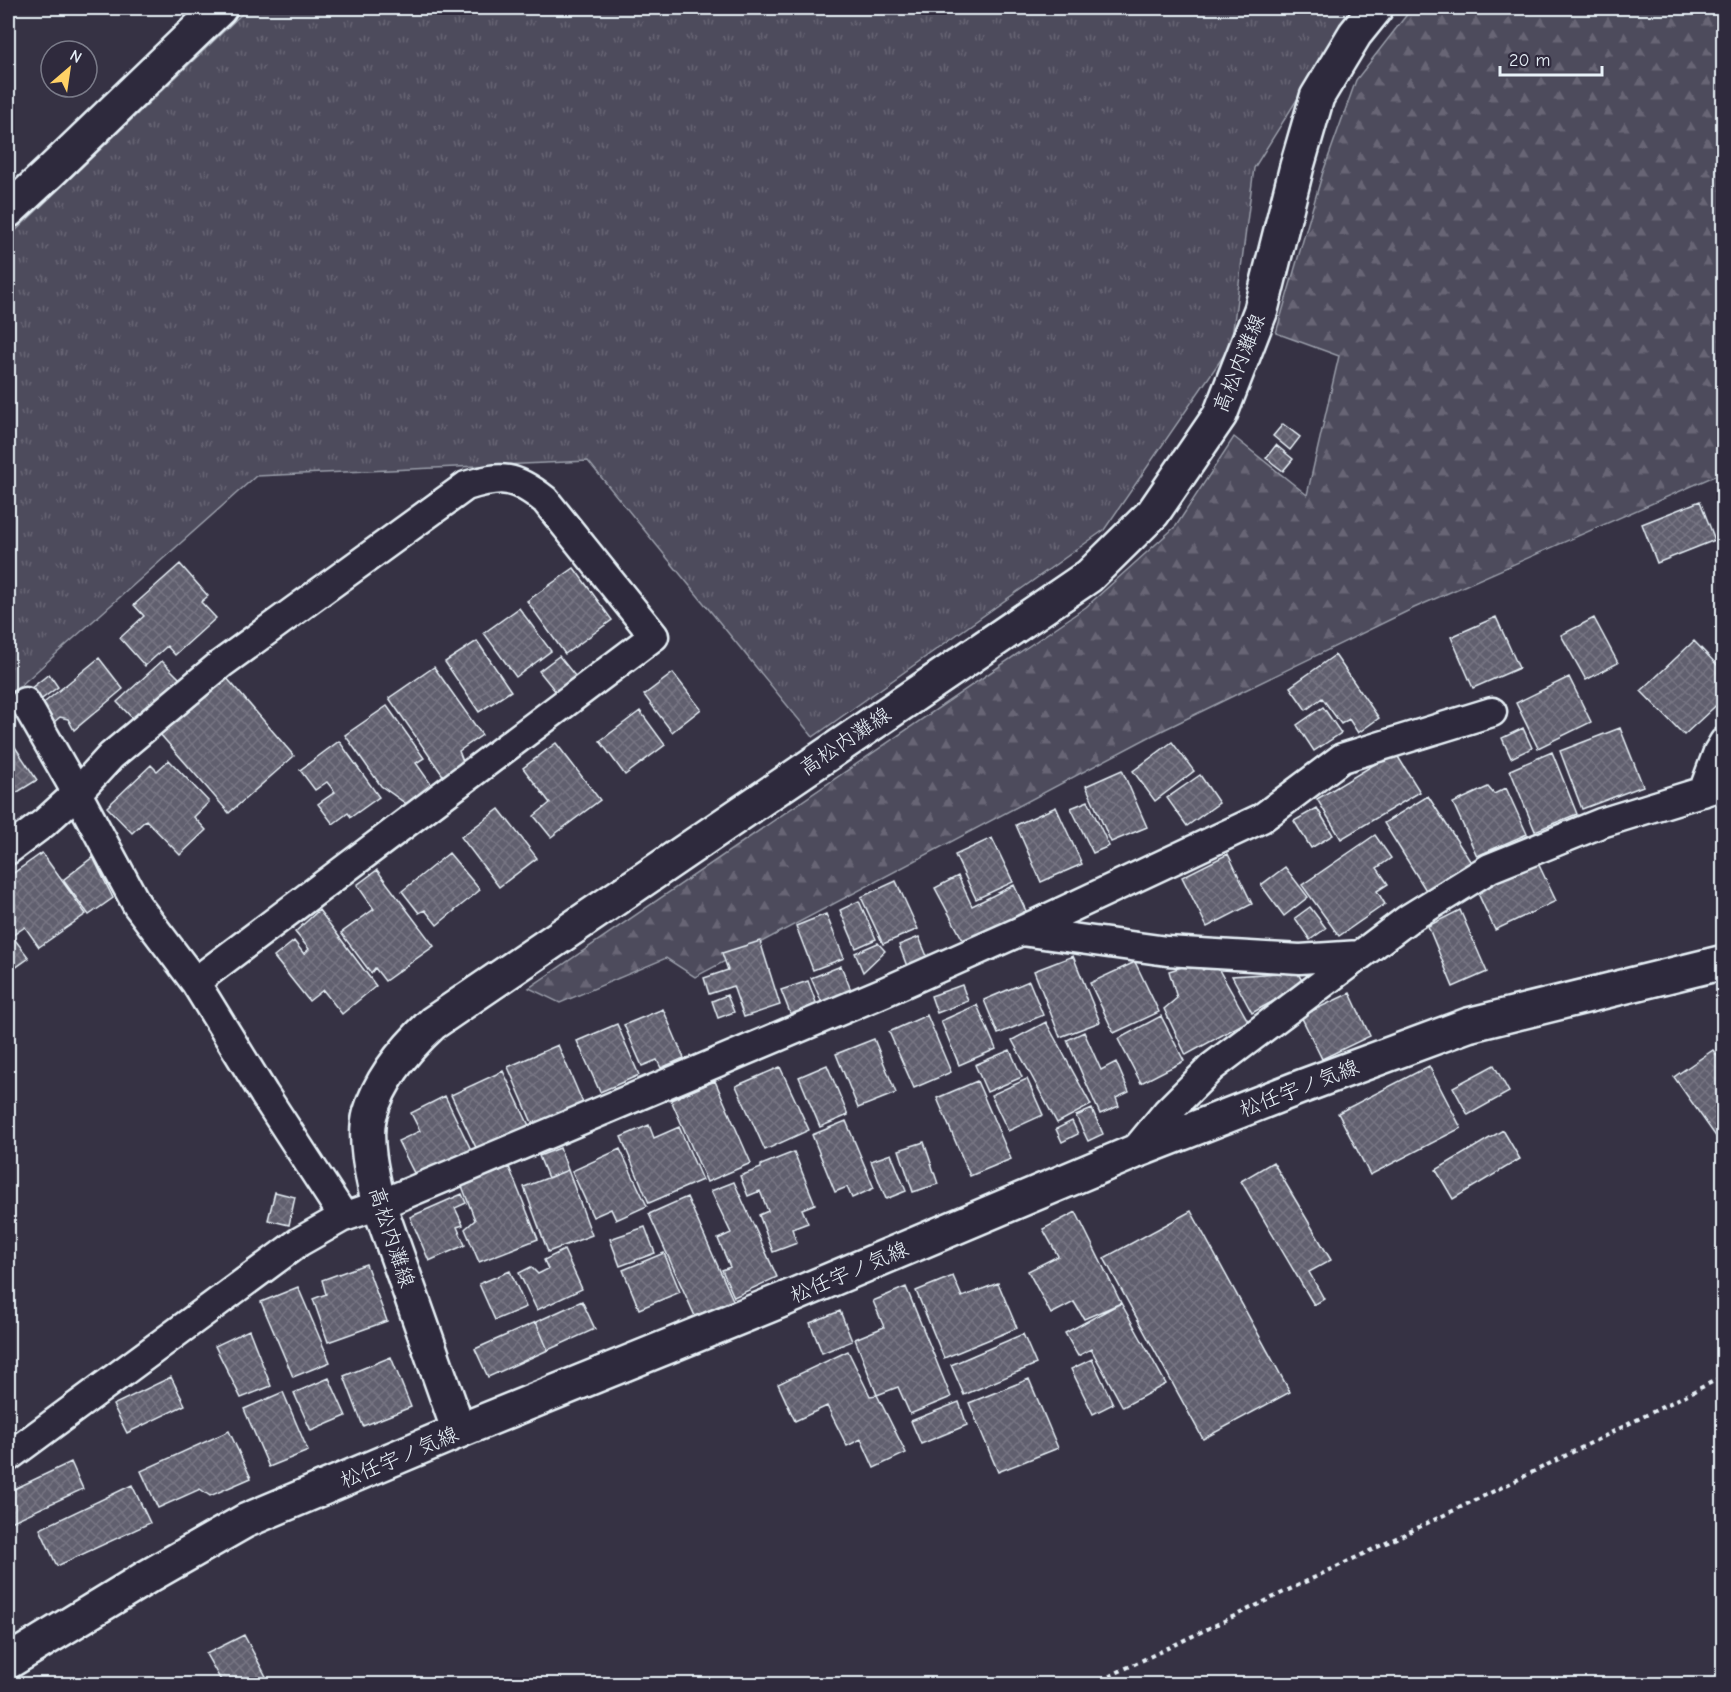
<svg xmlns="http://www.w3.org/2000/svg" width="1731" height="1692" viewBox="0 0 1731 1692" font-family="'Comic Neue','Klee One',sans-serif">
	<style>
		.grass { fill: url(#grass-tufts); stroke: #9a9eaa; stroke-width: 1.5 }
		.forest { fill: url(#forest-firs); stroke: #9a9eaa; stroke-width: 1.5 }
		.building { fill: url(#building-cross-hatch); stroke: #e8f1f8; stroke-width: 1.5 }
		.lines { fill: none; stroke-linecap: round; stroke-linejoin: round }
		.street-casing { stroke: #e8f1f8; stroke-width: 33 }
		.secondary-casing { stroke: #e8f1f8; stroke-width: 38 }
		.primary-casing { stroke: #e8f1f8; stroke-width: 38 }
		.path { stroke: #e8f1f8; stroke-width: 4; stroke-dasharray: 4.5 4.5; stroke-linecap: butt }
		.street { stroke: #2f2a3d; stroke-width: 28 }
		.secondary { stroke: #2f2a3d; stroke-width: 33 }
		.primary { stroke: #2f2a3d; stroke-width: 33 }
		.labels { text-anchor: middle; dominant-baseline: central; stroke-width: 4.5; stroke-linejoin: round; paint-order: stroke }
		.street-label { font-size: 21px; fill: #e8f1f8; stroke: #2f2a3d }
	</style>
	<defs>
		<pattern id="grass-tufts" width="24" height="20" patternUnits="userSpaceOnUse" patternTransform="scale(1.5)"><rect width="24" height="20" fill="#4d4b5c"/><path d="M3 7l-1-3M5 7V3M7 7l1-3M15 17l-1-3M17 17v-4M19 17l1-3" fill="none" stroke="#676574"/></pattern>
		<pattern id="forest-firs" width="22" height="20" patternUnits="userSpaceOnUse" patternTransform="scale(1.5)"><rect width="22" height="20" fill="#4d4b5c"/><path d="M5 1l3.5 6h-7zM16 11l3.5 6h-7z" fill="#676574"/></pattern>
		<pattern id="building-cross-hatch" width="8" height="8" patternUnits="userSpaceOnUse" patternTransform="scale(1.5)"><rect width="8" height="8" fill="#605e6e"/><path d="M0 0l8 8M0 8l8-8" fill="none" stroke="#777683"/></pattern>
	</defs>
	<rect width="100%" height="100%" fill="#363244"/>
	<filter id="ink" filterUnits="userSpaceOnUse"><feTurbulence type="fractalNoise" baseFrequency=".0167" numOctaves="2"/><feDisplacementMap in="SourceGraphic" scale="12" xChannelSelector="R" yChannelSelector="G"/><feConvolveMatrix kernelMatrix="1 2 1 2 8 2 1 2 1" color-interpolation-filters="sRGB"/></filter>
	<g filter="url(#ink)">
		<path class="grass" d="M248,8H1349L1352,12L1254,168L1231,345L1104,530L813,737L588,461L256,476L19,687L8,693V238Z"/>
		<path class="forest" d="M1412,8H1723V475L1719,474L1414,608L1151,736L695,977L666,958L560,1003L529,988L1086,607L1176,526L1234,437L1307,495L1339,356L1276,333L1323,172L1356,80Z"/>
		<path class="building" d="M1283,424L1300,437L1290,450L1273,436Z
			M1276,445L1293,459L1283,471L1266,458Z
			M1700,501L1715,540L1657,563L1642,524Z
			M180,564L208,596L201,602L216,618L175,655L167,646L145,666L120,638L144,616L134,605Z
			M574,568L612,620L565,654L527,601Z
			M519,608L551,651L516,677L484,633Z
			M1496,617L1519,668L1473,688L1451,637Z
			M1594,618L1618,663L1586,680L1561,635Z
			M477,641L511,691L479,712L445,662Z
			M1694,641L1724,672V698L1684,735L1641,691Z
			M1335,655L1379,718L1358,733L1349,719L1341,724L1322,698L1306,710L1290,687Z
			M559,656L576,677L556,692L539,671Z
			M99,658L123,689L74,730L68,719L60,717L53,723L40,706Z
			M162,661L180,679L135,721L117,702Z
			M434,667L482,735L459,751L464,764L444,777L389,698Z
			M673,673L701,709L672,732L644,695Z
			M49,674L58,687L39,701L30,689Z
			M226,677L294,756L229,813L160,734Z
			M1569,677L1591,722L1538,748L1516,703Z
			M387,706L424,758L416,763L433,787L408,805L381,786L345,735Z
			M1323,707L1341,733L1314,751L1297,725Z
			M640,711L665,745L625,775L600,741Z
			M1523,728L1532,748L1511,758L1502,738Z
			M1620,728L1643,786L1582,809L1560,751Z
			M9,738L37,780L8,798V739Z
			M339,741L379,797L351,817L348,813L333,824L318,804L335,792L327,782L315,790L300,770Z
			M1172,742L1194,771L1155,801L1133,771Z
			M556,743L600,800L551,837L534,816L550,803L523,768Z
			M1395,752L1420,792L1341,839L1317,799Z
			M1552,752L1577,814L1535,831L1510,770Z
			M169,760L209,802L194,817L206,830L180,855L146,820L132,833L107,807L151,765L157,771Z
			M1122,770L1147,827L1111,842L1086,786Z
			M1200,775L1219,803L1187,826L1167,798Z
			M1488,787L1494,794L1506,788L1527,834L1477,856L1453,803Z
			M1428,796L1472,864L1427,892L1384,823Z
			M1088,801L1109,846L1093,853L1071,808Z
			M1056,807L1082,864L1041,882L1016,825Z
			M1317,808L1333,835L1311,848L1294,821Z
			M499,809L537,858L499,887L461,837Z
			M1375,835L1391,858L1377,868L1388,884L1377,891L1385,904L1339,936L1302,885Z
			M992,838L1013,882L976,899L955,855Z
			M42,853L86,914L39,947L25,927L12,936L29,958L8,973V877Z
			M449,853L480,890L437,925L425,910L419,913L402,891Z
			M1228,854L1252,904L1207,927L1182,877Z
			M93,857L113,898L89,915L63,880Z
			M1537,861L1556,901L1495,930L1476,889Z
			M1285,867L1308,897L1284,916L1261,885Z
			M377,870L434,946L385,981L375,968L371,973L341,933L374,909L357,885Z
			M958,876L972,906L1014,885L1026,911L964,942L935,888Z
			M896,881L918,929L883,944L861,897Z
			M859,901L876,939L856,948L840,910Z
			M1310,907L1326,928L1310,940L1295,918Z
			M319,910L376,986L342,1014L323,990L309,1001L274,957L294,941L304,954L309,949L295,932Z
			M1460,910L1487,972L1453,987L1428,926Z
			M826,914L844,958L813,970L796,926Z
			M919,937L929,961L908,969L899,945Z
			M760,941L780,1005L744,1017L733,986L709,994L704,978L728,970L722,953Z
			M878,943L885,951L863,972L855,953Z
			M1073,956L1100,1022L1060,1037L1034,971Z
			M1135,962L1159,1012L1114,1033L1090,983Z
			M1198,962L1203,970L1215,963L1248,1021L1186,1055L1164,1009L1177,998L1169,971Z
			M841,966L851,990L822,1003L811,978Z
			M1297,972L1304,984L1252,1013L1232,976Z
			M808,981L818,1008L792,1018L781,990Z
			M1029,981L1043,1015L998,1034L984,1000Z
			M962,985L968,1001L937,1013L931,996Z
			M1350,993L1370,1036L1322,1059L1301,1016Z
			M727,995L734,1012L718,1018L712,1001Z
			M977,1005L996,1049L959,1065L941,1021Z
			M663,1009L684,1058L661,1068L657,1060L642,1066L624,1025Z
			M927,1015L951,1072L914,1088L889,1032Z
			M1161,1016L1184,1061L1141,1083L1118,1039Z
			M1046,1022L1091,1105L1057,1123L1012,1040Z
			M617,1024L639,1075L600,1092L577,1041Z
			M1084,1032L1101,1070L1116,1062L1129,1092L1116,1098L1119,1106L1100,1114L1067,1040Z
			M874,1039L896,1093L858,1108L836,1054Z
			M558,1045L586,1110L536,1132L508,1067Z
			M1010,1050L1022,1077L987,1092L975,1065Z
			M1713,1050L1724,1065V1148L1674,1077Z
			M827,1065L848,1115L820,1127L799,1077Z
			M1494,1065L1509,1092L1468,1115L1453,1087Z
			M1429,1066L1461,1128L1370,1175L1338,1113Z
			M780,1067L809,1130L765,1150L736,1086Z
			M503,1071L532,1132L480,1156L451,1095Z
			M1027,1079L1043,1115L1008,1131L991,1095Z
			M715,1081L751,1163L707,1182L671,1100Z
			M977,1081L1011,1159L970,1176L937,1098Z
			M445,1096L473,1154L418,1181L398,1141L420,1131L411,1113Z
			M1092,1109L1103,1134L1088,1141L1076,1116Z
			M846,1121L874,1188L852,1198L847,1187L835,1192L812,1135Z
			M1072,1121L1078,1134L1062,1142L1056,1129Z
			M649,1125L654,1138L679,1127L702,1180L649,1203L621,1137Z
			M1503,1130L1520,1159L1453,1199L1436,1170Z
			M924,1142L938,1184L913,1192L899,1150Z
			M560,1148L568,1170L548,1178L539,1156Z
			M620,1149L647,1206L616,1220L611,1209L593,1217L572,1171Z
			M794,1152L815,1204L802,1209L808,1223L792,1229L797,1243L773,1252L759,1215L768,1211L760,1191L748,1196L740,1176L761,1168V1165Z
			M891,1154L906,1191L886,1199L871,1161Z
			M1273,1162L1331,1260L1309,1272L1324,1299L1314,1305L1241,1181Z
			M509,1167L538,1239L479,1262L465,1229L475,1220L462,1186Z
			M568,1170L592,1235L548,1252L524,1187Z
			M734,1182L777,1277L734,1297L722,1270L730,1267L718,1239L731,1233L711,1191Z
			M275,1192L295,1197L289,1225L268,1220Z
			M462,1194L466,1203L455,1208L463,1225L457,1227L465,1245L429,1261L410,1217Z
			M687,1197L733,1300L695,1316L649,1214Z
			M1191,1211L1290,1392L1203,1439L1104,1258Z
			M1076,1212L1121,1303L1084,1319L1074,1302L1051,1314L1028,1271L1058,1256L1043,1229Z
			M645,1227L655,1253L620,1266L610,1239Z
			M564,1250L582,1289L537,1310L519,1273L531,1267L538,1274L548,1269L544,1260Z
			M664,1253L680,1292L639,1309L623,1270Z
			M366,1264L387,1321L328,1342L313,1299L326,1294L322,1280Z
			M510,1271L526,1307L495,1320L479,1284Z
			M953,1276L962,1297L998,1283L1017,1328L944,1358L916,1291Z
			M298,1287L330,1362L293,1377L261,1302Z
			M906,1287L951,1397L910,1414L898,1387L877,1395L855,1339L884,1327L873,1301Z
			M582,1301L595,1329L548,1350L536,1322Z
			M1121,1303L1166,1384L1123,1407L1091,1349L1078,1356L1065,1333Z
			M840,1311L852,1341L822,1353L810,1323Z
			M536,1322L548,1350L488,1377L475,1349Z
			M249,1330L271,1386L241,1398L215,1346Z
			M1023,1334L1036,1364L964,1395L951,1365Z
			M848,1351L870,1396L877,1395L906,1453L874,1468L861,1439L847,1446L827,1406L795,1421L778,1384Z
			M391,1357L411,1407L363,1426L344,1376Z
			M1092,1359L1113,1404L1093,1414L1071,1369Z
			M171,1377L185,1405L127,1433L113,1405Z
			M329,1378L346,1416L311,1431L294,1393Z
			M1029,1379L1058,1448L998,1472L969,1403Z
			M283,1392L308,1451L269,1467L244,1409Z
			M959,1402L967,1425L921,1444L911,1421Z
			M229,1431L251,1478L210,1496L200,1489L158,1508L141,1471Z
			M71,1462L83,1489L11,1522L8,1514V1492Z
			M132,1485L150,1523L57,1566L40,1529Z
			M244,1635L270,1684H223L206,1654Z"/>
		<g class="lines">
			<defs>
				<path id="street" d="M25,702L77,793L111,756L221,664L466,486C502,475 515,476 545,500L654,636L195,982
					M1703,792L1718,752L1724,742
					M8,850L44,823L77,793L137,905L195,982L264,1094L344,1217L379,1205L884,992L1021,931L1167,951L1300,959L1360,955
					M1021,931L1262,818L1342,758L1492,712
					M1134,1152L1167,1112L1212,1067L1408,919L1490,868L1601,823L1724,785
					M8,1457L299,1242L343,1217"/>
				<path id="secondary" d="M8,211L51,171L220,8
					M459,1431L379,1205C373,1179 363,1140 370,1114C380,1078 406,1048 433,1023L1089,576L1153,513L1220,415L1261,310L1297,166L1317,97L1355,34L1376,8"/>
				<path id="primary" d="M8,1662L147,1577L245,1521L459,1431L785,1299L1134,1152L1298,1088L1468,1025L1724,962"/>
			</defs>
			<use href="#street" class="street-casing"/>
			<use href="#secondary" class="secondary-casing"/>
			<use href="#primary" class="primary-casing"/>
			<path class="path" d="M1093,1684L1517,1480L1724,1376"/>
			<use href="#street" class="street"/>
			<use href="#secondary" class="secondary"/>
			<use href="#primary" class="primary"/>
		</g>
	</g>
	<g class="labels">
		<g class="street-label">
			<text transform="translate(1239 363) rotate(-68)">高松内灘線</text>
			<text transform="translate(845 741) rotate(-34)">高松内灘線</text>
			<text transform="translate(1299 1088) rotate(-21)">松任宇ノ気線</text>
			<text transform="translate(392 1237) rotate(72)">高松内灘線</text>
			<text transform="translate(849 1272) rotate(-23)">松任宇ノ気線</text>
			<text transform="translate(399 1457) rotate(-23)">松任宇ノ気線</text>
		</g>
	</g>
	<rect width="1731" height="1692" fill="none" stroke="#2f2a3d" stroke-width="30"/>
	<rect x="15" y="15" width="1701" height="1662" fill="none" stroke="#e8f1f8" stroke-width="2" filter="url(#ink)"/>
	<g transform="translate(69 69) rotate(29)"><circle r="28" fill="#2f2a3d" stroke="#797a88" stroke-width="1.5"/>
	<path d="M0-4.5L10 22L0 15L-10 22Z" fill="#ffd166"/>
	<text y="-9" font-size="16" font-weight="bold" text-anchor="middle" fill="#e8f1f8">N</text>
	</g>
	<path d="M1500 66v9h102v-9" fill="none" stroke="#e8f1f8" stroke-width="3"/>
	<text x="1509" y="66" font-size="18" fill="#e8f1f8" stroke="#2f2a3d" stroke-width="4.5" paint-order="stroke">20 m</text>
</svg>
